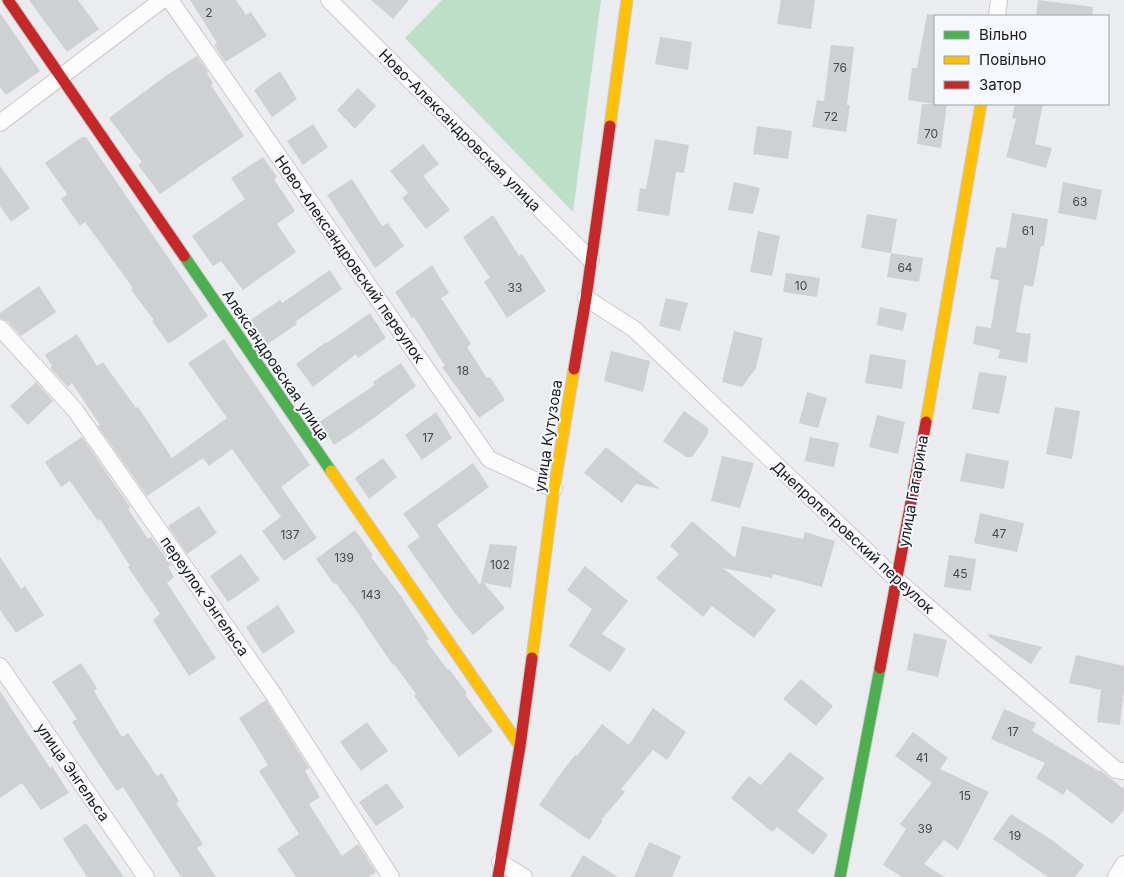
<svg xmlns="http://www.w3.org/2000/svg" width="1124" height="877" viewBox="0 0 1124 877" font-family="Inter,sans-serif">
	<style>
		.green { fill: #bddfc8 }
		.building { fill: #cfd0d2 }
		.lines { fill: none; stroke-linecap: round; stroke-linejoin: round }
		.street-casing { stroke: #c9c9cc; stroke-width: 18 }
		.fast-casing { stroke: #c9c9cc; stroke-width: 13 }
		.slow-casing { stroke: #c9c9cc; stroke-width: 13 }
		.jam-casing { stroke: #c9c9cc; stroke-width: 13 }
		.street { stroke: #fcfcfd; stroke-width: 16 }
		.fast { stroke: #4caf50; stroke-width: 11 }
		.slow { stroke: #ffc107; stroke-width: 11 }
		.jam { stroke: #c62828; stroke-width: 11 }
		.labels { text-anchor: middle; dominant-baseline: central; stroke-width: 4; stroke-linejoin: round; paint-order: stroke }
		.number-label { font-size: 12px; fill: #46484a }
		.street-label { font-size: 15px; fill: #191a1c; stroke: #f6f8fe }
	</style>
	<rect width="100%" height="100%" fill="#ebecef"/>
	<path class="green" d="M442,0H601L573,212L405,38Z"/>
	<path class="building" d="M29,0H78L99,29L67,52Z
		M190,0H236L246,15L251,12L267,36L225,62L214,45L217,43Z
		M371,0H409L393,19Z
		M781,0H815L811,29L777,24Z
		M1038,0L1093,7L1092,16H1036Z
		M0,13L40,71L6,95L0,87Z
		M927,14L935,15V104H947L941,148L917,144L922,104H934L908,100L912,68H917Z
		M660,37L692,42L688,70L655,64Z
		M831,45L854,47L847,105H850L846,132L812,127L817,100L824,101Z
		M197,56L208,72L207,73L213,83L211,85L244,136L160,194L138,165L142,162L109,118L167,75Z
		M280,71L297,99L272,117L254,90Z
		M358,88L376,106L355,129L337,110Z
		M1015,104H1043L1035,144L1052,148L1046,168L1006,157L1016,119L1012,118Z
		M313,124L328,147L303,165L287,141Z
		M757,126L792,131L788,159L753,154Z
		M82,137H86L208,316L173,341L168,343L152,321L154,320L131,290L133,288L85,222L80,226L61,199L67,194L45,163Z
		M655,139L689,145L684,173L676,172L669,216L637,211L640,188L646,189Z
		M423,144L439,164L423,176L450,210L426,229L402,198L408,193L390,171Z
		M263,157L277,177L274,179L295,211L277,224L296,252L243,290L221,261L213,266L192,236L245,199L231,178Z
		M0,166L30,208L11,222L0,206Z
		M352,179L382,226L388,223L404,246L375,268L327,195Z
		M734,182L760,188L753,214L728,210Z
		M1063,182L1102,190L1096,220L1058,213Z
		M1012,213L1048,219L1044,246H1041L1033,287L1024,285L1016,332L1031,334L1027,363L998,358L1000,350L973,344L976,326L991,328L999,280L990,279L996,247L1006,248Z
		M867,214L897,219L891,253L861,248Z
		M493,215L519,256L522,254L546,291L507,318L484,282L490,278L463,237Z
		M758,231L780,236L772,276L750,272Z
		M891,253L923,258L919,282L887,277Z
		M432,265L449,293L441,298L471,344L467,347L487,378L490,377L505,400L479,418L442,367L445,366L414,317L412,318L395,292Z
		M330,270L342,289L295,322L297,324L266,345L249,321L280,300L282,303Z
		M786,273L820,278L817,297L783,292Z
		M39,286L56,312L21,336L7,321L0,318V313Z
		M666,298L688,303L680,331L659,326Z
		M880,307L907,313L903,331L877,325Z
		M370,313L386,338L358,358L356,354L313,387L296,364L326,342L327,343Z
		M734,331L763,338L756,368L742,387L722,382Z
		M77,334L97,366L103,362L136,408L138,407L172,458L227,418L188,363L224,339L310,465L281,487L317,538L284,561L262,531L281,517L232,449L209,466L203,458L147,496L98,426L100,425L72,383L68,387L50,368L52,366L45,355Z
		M611,351L650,361L643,392L604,381Z
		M870,354L906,360L902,389L865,383Z
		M401,363L416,386L366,424L334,445L319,422L375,385L373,382Z
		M979,372L1007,376L999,414L972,409Z
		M36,382L53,401L28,425L10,406Z
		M807,392L827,398L818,428L799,423Z
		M1055,407L1080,411L1072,459L1046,454Z
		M684,411L708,428V434L692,457H686L663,441Z
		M436,412L452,438L422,460L405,435Z
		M877,415L905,422L898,454L869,447Z
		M82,437L130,507L128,509L148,539L151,537L171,565L168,567L174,577L167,583L216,658L189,676L153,620L160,614L128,567L130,566L100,519L98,521L70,481L61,487L45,462Z
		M810,437L839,443L834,467L805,461Z
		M606,447L660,489L636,484L622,503L584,473Z
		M966,453L1009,461L1004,489L960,481Z
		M722,456L754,463L740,508L711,501Z
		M383,458L397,477L369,499L355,478Z
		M473,463L489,487L437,525L480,585L490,544L517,546L511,588L484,583L505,608L473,635L454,612L407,546L420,537L403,514Z
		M199,506L217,533L187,554L168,526Z
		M980,513L1024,523L1017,552L974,543Z
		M692,521L735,558L742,526L803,539L805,532L835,541L822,587L773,574L772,578L723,568L776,610L754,638L712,606L703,617L656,578L679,554L670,546Z
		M355,530L373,555L371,557L401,596L429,639L426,641L448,670L449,669L467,693L465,695L493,731L459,757L414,696L416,694L394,664L393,665L364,623H365L336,583L334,584L316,559Z
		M241,554L260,580L228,602L210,576Z
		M949,555L976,559L971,591L944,587Z
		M0,557L21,589L25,586L44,615L16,633L0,610Z
		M585,566L628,601L602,634L626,649L610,672L569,646L592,609L567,590Z
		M278,605L295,632L263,654L246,627Z
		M914,633L947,640L938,677L907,670Z
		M989,634L1042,647L1031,664L988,636Z
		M1076,655L1124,666V690L1120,725L1097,722L1101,690L1069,683Z
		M81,663L97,688L94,691L122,737L128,733L157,776L162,773L179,801L176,803L203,844L197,848L216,877H181L123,787L117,791L94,757L72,722L77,719L52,682Z
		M801,679L833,706L816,726L783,699Z
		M0,691L50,768L52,766L69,793L41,810L22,783L0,798Z
		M266,700L309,768L305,771L320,797L309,804L342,856L358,844L376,872L368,877H296L277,849L299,834L259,771L268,765L239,718Z
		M653,708L686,732L667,760L653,750L621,789L625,792L601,820L603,821L589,840L539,805L561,773L575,755L577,756L602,724L629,745Z
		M1004,709L1036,723L1032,731L1099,771L1100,770L1124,789V810L1112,824L1067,789L1063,795L1036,778L1045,763L991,739Z
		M367,722L388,751L361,771L340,742Z
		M913,732L948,758L940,769L989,792L958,850L944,840L924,864L945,877H902L883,865L906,829L900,824L932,783L895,756Z
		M790,752L824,778L797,811L828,835L813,855L777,827L772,832L731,798L749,776L761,785Z
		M387,783L404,807L376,826L359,802Z
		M1011,814L1052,840L1084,865L1075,877H1048L993,839Z
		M86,823L124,877H87L63,839Z
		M649,842L681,856L672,877H634Z
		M583,855L618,877H570Z"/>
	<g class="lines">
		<defs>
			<path id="street" d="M170,0L489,459L554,489
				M329,0L591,260
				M997,16L999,0
				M0,123L162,0
				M586,298L634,329L897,580L1116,770L1124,771
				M0,328L75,410L274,695L391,877
				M0,666L146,877
				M500,862L524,877
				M1116,877L1124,864"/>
			<path id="fast" d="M184,256L331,471
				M840,877L880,668"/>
			<path id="slow" d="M610,126L627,0
				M926,422L981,104
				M331,471L520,746
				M532,658L554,489L574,369"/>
			<path id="jam" d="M8,0L184,256
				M574,369L586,298L610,126
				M880,668L926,422
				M498,877L520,746L532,658"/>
		</defs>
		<use href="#street" class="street-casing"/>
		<use href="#fast" class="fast-casing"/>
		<use href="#slow" class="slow-casing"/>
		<use href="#jam" class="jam-casing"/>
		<use href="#street" class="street"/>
		<use href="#fast" class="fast"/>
		<use href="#slow" class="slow"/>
		<use href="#jam" class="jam"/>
	</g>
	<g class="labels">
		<g class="number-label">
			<text x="209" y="12">2</text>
			<text x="840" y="67">76</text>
			<text x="831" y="116">72</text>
			<text x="931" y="133">70</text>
			<text x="1080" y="201">63</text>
			<text x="1028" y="230">61</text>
			<text x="905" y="267">64</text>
			<text x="801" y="285">10</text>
			<text x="515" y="287">33</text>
			<text x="463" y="370">18</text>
			<text x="428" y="437">17</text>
			<text x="999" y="533">47</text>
			<text x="290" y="534">137</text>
			<text x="344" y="557">139</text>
			<text x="500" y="564">102</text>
			<text x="960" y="573">45</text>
			<text x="371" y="594">143</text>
			<text x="1013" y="731">17</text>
			<text x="922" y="757">41</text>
			<text x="965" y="795">15</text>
			<text x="925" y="828">39</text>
			<text x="1015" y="835">19</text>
		</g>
		<g class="street-label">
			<text transform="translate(460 130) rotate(45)">Ново-Александровская улица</text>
			<text transform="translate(350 259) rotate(55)">Ново-Александровский переулок</text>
			<text transform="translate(276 365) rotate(56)">Александровская улица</text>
			<text transform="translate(548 436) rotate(-81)">улица Кутузова</text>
			<text transform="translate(913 491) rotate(-80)">улица Гагарина</text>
			<text transform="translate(853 537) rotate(43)">Днепропетровский переулок</text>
			<text transform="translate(205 596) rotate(55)">переулок Энгельса</text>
			<text transform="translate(73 772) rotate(55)">улица Энгельса</text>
		</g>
	</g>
	<rect x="934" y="15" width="175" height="90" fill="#f6f8fe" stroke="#9e9fa4"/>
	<rect x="944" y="31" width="25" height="8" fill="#4caf50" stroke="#9e9fa4"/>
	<text x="979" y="40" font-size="15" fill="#191a1c">Вільно</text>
	<rect x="944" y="56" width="25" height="8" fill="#ffc107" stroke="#9e9fa4"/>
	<text x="979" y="65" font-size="15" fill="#191a1c">Повільно</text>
	<rect x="944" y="81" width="25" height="8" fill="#c62828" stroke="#9e9fa4"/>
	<text x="979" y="90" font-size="15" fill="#191a1c">Затор</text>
</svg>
